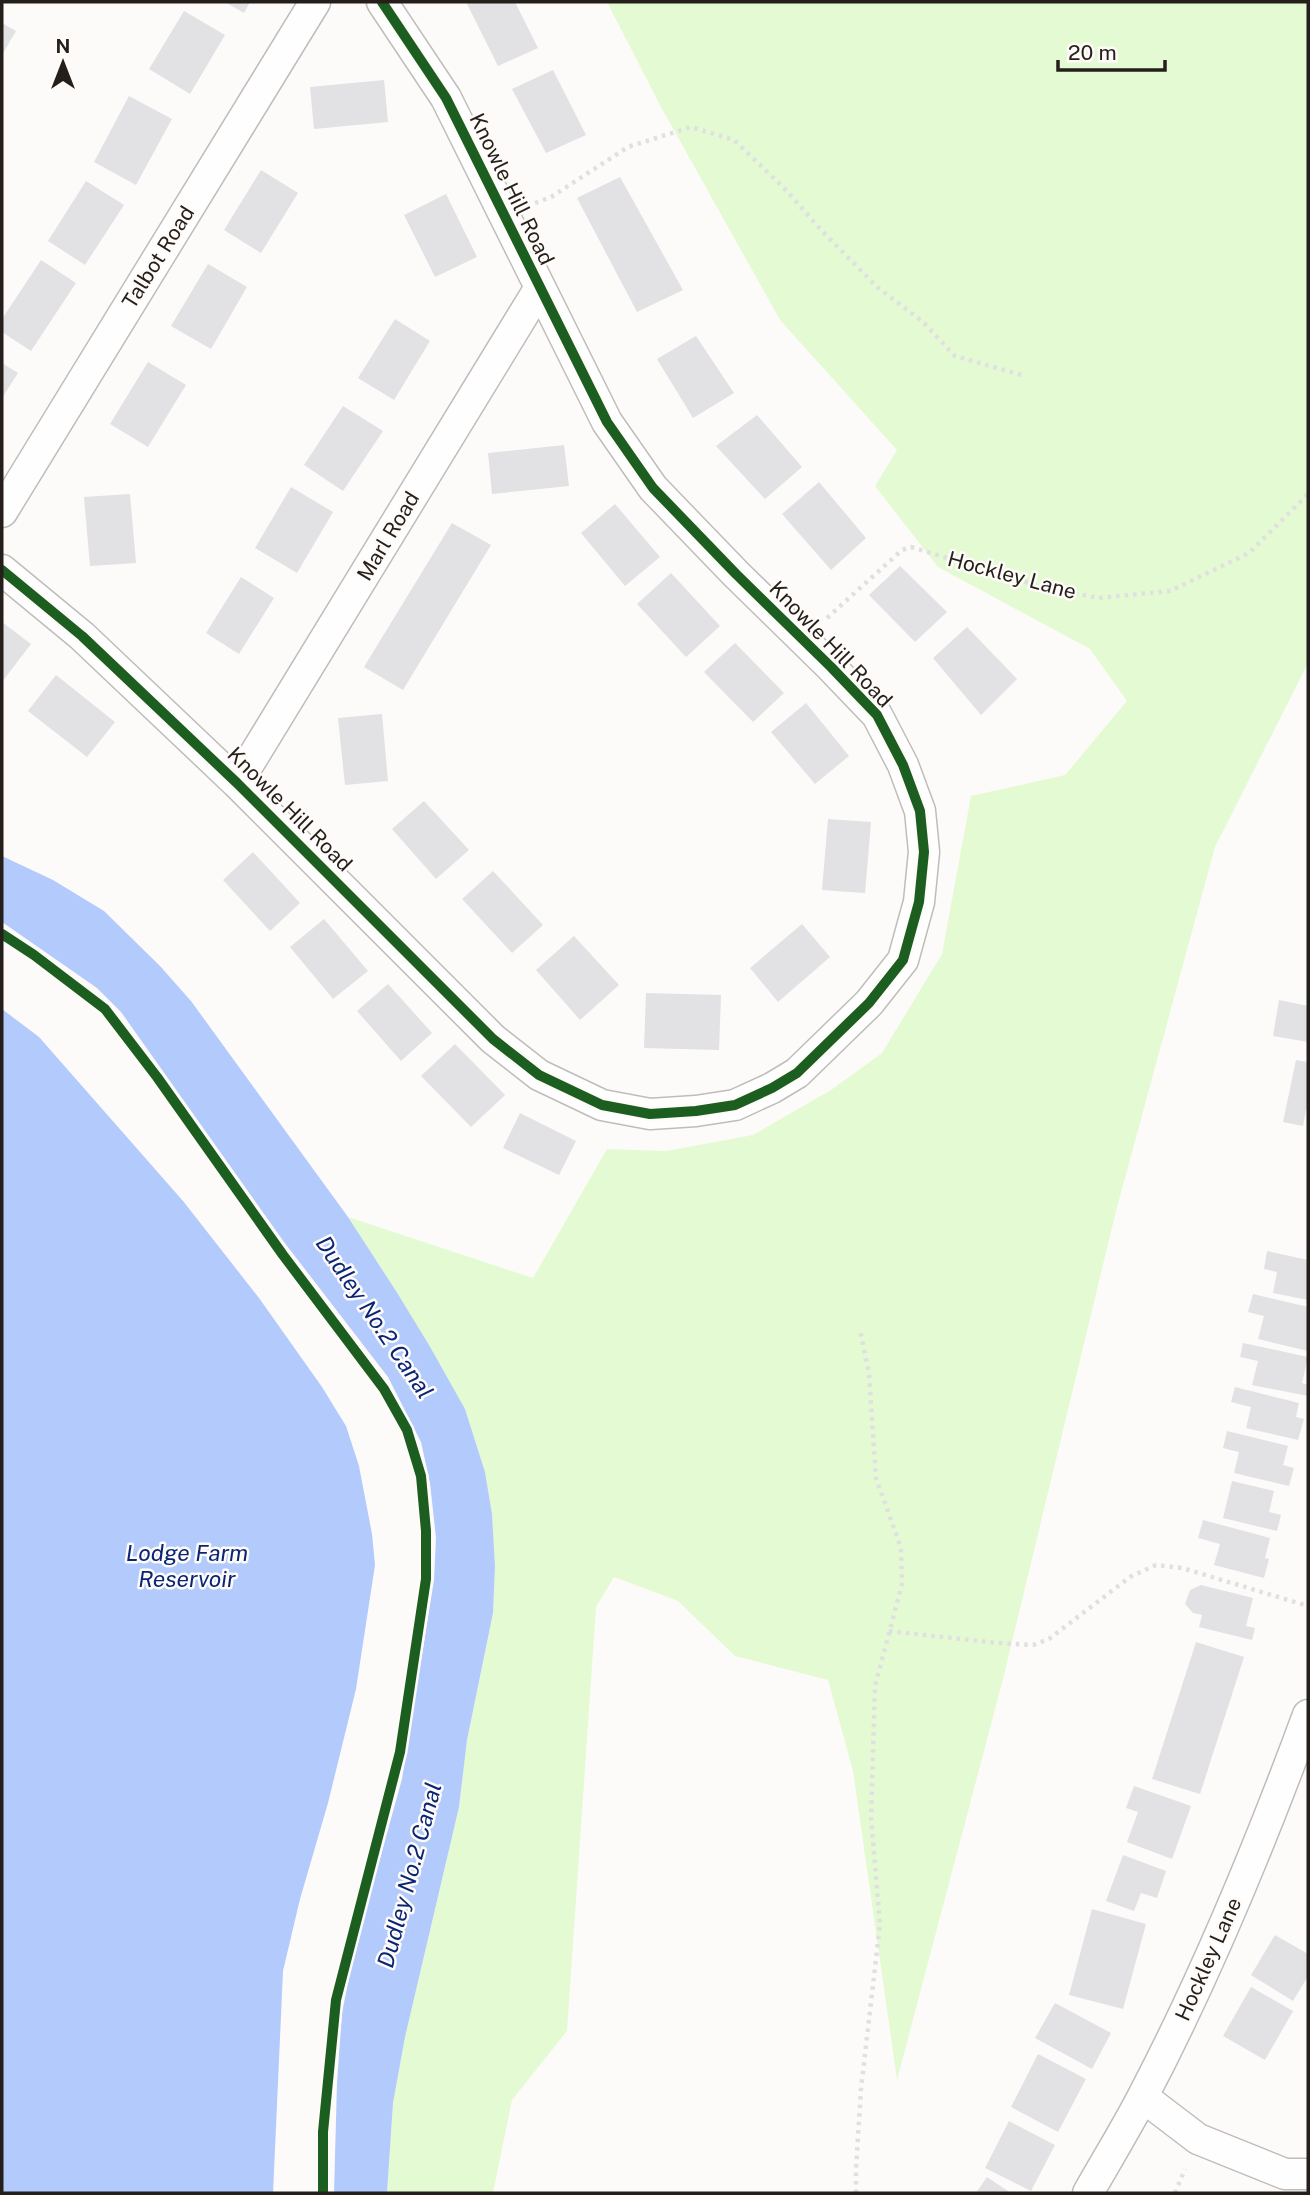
<svg xmlns="http://www.w3.org/2000/svg" width="1310" height="2195" viewBox="0 0 1310 2195" font-family="'Public Sans',sans-serif">
	<style>
		.green { fill: #e4fad3 }
		.water { fill: #b2cafc }
		.building { fill: #e2e1e3 }
		.lines { fill: none; stroke-linecap: round; stroke-linejoin: round }
		.street-casing { stroke: #c0bcba; stroke-width: 33 }
		.path { stroke: #e1e0e0; stroke-width: 4.5; stroke-dasharray: 3.5 5; stroke-linecap: butt }
		.street { stroke: #fffefe; stroke-width: 30 }
		.cycleway-casing { stroke: #fefbf8; stroke-width: 15 }
		.cycleway { stroke: #1b5e20; stroke-width: 10 }
		.labels { text-anchor: middle; dominant-baseline: central; stroke-width: 5; stroke-linejoin: round; paint-order: stroke }
		.street-label { font-size: 21px; fill: #241f1b; stroke: #fefbf8 }
		.water-label { font-size: 23px; font-style: italic; fill: #092676; stroke: #fefbf8 }
	</style>
	<rect width="100%" height="100%" fill="#fdfbf9"/>
	<path class="green" d="M607,2H1308V663L1215,847L1116,1211L1003,1679L897,2080L853,1771L828,1680L735,1656L678,1601L614,1577L596,1607L567,2031L512,2100L493,2193H387L393,2103L405,2037L459,1807L467,1740L493,1613L495,1566L492,1514L485,1472L465,1409L396,1291L348,1217L533,1278L607,1149L666,1151L753,1135L831,1090L882,1053L942,954L971,796L1065,775L1127,701L1090,649L938,567L875,486L897,450L780,320L661,107Z"/>
	<path class="water" d="M2,856L53,880L104,911L160,966L191,1001L348,1217L396,1291L429,1345L465,1409L485,1472L492,1514L495,1566L493,1613L467,1740L459,1807L405,2037L393,2103L387,2193H334L337,2083L342,2013L354,1952L402,1779L434,1580L436,1538L430,1483L421,1442L388,1377L284,1242L121,1012L97,988L2,922Z
		M2,1009L39,1037L183,1201L259,1298L322,1387L346,1426L359,1466L372,1534L375,1565L356,1689L328,1803L300,1899L283,1971L273,2193H2Z"/>
	<path class="building" d="M225,2H250L244,13Z
		M466,2H515L538,48L498,66Z
		M184,11L225,35L190,94L149,69Z
		M2,23L16,31L2,55Z
		M553,70L586,135L546,153L512,89Z
		M384,80L388,122L314,129L310,87Z
		M129,96L172,119L136,185L94,162Z
		M261,170L298,193L261,253L224,230Z
		M620,177L683,290L637,312L577,198Z
		M86,181L124,205L85,265L48,241Z
		M446,194L477,257L435,277L404,215Z
		M41,260L76,283L31,351L2,332V319Z
		M208,264L247,287L211,349L171,326Z
		M395,319L430,341L394,400L358,378Z
		M696,336L734,393L693,418L657,359Z
		M148,362L186,385L148,447L110,424Z
		M2,363L18,373L2,398Z
		M343,406L383,431L343,491L304,465Z
		M757,415L802,467L765,499L716,446Z
		M564,445L569,486L492,494L488,453Z
		M819,482L866,538L831,570L782,514Z
		M291,487L333,512L297,573L255,548Z
		M130,494L136,563L90,566L84,497Z
		M615,504L660,557L625,586L581,533Z
		M452,523L491,545L403,690L364,667Z
		M900,566L947,612L915,642L869,595Z
		M671,573L720,626L686,657L637,604Z
		M241,577L274,598L239,654L206,633Z
		M2,622L31,644L2,682Z
		M967,627L1017,679L981,715L933,658Z
		M735,643L784,693L753,722L704,672Z
		M56,675L115,722L87,757L28,711Z
		M806,703L849,756L815,784L771,732Z
		M382,714L388,781L345,785L338,718Z
		M424,801L469,850L436,879L392,829Z
		M828,819L871,822L865,893L822,890Z
		M253,852L300,903L270,931L223,880Z
		M493,871L543,925L512,953L462,899Z
		M324,919L368,971L333,999L290,947Z
		M802,924L830,957L778,1002L750,968Z
		M574,936L619,985L580,1020L536,970Z
		M388,984L432,1033L401,1061L357,1011Z
		M646,993L721,995L719,1050L644,1048Z
		M1279,1000L1308,1006V1042L1273,1036Z
		M455,1044L505,1095L471,1127L421,1076Z
		M1296,1060L1308,1062V1110H1306L1303,1126L1283,1122Z
		M520,1113L576,1141L559,1175L503,1148Z
		M1267,1251L1308,1260V1300L1273,1293L1277,1272L1264,1269Z
		M1253,1294L1308,1307V1351L1258,1339L1264,1316L1248,1312Z
		M1243,1343L1308,1357L1302,1383L1308,1385V1396L1252,1385L1258,1361L1240,1357Z
		M1235,1387L1299,1403L1296,1417L1304,1419L1298,1440L1246,1428L1251,1407L1231,1402Z
		M1227,1431L1288,1446L1283,1465L1294,1468L1289,1486L1234,1473L1239,1452L1223,1448Z
		M1232,1481L1274,1491L1269,1512L1281,1515L1277,1531L1223,1518Z
		M1203,1520L1270,1538L1265,1558L1269,1559L1264,1578L1214,1565L1220,1544L1198,1538Z
		M1201,1585L1253,1598L1246,1626L1255,1628L1252,1640L1199,1627L1202,1615L1193,1613L1185,1604L1190,1590Z
		M1196,1642L1244,1657L1200,1794L1152,1779Z
		M1134,1786L1191,1806L1172,1859L1127,1842L1138,1812L1126,1808Z
		M1123,1855L1166,1871L1157,1898L1141,1893L1134,1911L1106,1901Z
		M1092,1909L1146,1924L1123,2009L1069,1995Z
		M1275,1935L1308,1954V1976L1293,2001L1251,1975Z
		M1251,1987L1293,2011L1265,2060L1223,2036Z
		M1055,2003L1111,2033L1092,2069L1035,2038Z
		M1038,2054L1086,2079L1058,2132L1011,2107Z
		M1009,2121L1055,2145L1031,2191L985,2168Z
		M987,2177L1011,2193H976Z"/>
	<g class="lines">
		<defs>
			<path id="street" d="M2,512L315,2
				M2,570L82,636L237,783L493,1039L539,1075L602,1105L650,1114L696,1111L735,1105L772,1088L797,1073L869,1003L903,960L919,902L924,852L920,811L903,765L877,715L831,667L736,574L653,488L607,422L446,98L382,2
				M237,783L539,289
				M1143,2097L1198,2139L1285,2174H1308
				M1088,2193C1106,2161 1126,2129 1143,2096C1207,1974 1260,1845 1308,1715"/>
		</defs>
		<use href="#street" class="street-casing"/>
		<path class="path" d="M535,203L551,197L628,147L691,127L734,140L784,188L822,231L877,287L923,322L955,356L1025,376
			M827,618L902,550L911,547L1046,588L1099,598L1170,591L1249,553L1308,494
			M889,1631L997,1643L1033,1645L1049,1639L1130,1577L1156,1565L1182,1568L1308,1606
			M856,2193V2169L861,2089L880,1924L871,1817L875,1686L902,1584L901,1548L876,1478L869,1374L860,1330
			M1175,2193L1185,2169"/>
		<use href="#street" class="street"/>
		<defs>
			<path id="cycleway" d="M2,570L82,636L237,783L493,1039L539,1075L602,1105L650,1114L696,1111L735,1105L772,1088L797,1073L869,1003L903,960L919,902L924,852L920,811L903,765L877,715L831,667L736,574L653,488L607,422L446,98L382,2
				M2,934L34,955L105,1009L157,1077L283,1255L384,1389L407,1430L421,1476L426,1531V1579L400,1752L336,2000L323,2132V2193"/>
		</defs>
		<use href="#cycleway" class="cycleway-casing"/>
		<use href="#cycleway" class="cycleway"/>
	</g>
	<g class="labels">
		<g class="street-label">
			<text transform="translate(512 189) rotate(64)">Knowle Hill Road</text>
			<text transform="translate(158 257) rotate(-58)">Talbot Road</text>
			<text transform="translate(388 536) rotate(-59)">Marl Road</text>
			<text transform="translate(1012 575) rotate(15)">Hockley Lane</text>
			<text transform="translate(831 644) rotate(46)">Knowle Hill Road</text>
			<text transform="translate(290 809) rotate(45)">Knowle Hill Road</text>
			<text transform="translate(1208 1959) rotate(-66)">Hockley Lane</text>
		</g>
		<g class="water-label">
			<text transform="translate(375 1317) rotate(56)">Dudley No.2 Canal</text>
			<text x="187" y="1552">Lodge Farm<tspan x="187" dy="26">Reservoir</tspan></text>
			<text transform="translate(409 1875) rotate(-75)">Dudley No.2 Canal</text>
		</g>
	</g>
	<rect width="1310" height="2195" fill="none" stroke="#241f1b" stroke-width="7"/>
	<g transform="translate(63 63)" stroke="#fefbf8" stroke-width="5" paint-order="stroke">
	<path d="M0-5L12 26L0 18L-12 26Z" fill="#241f1b"/>
	<text y="-10" font-size="19" font-weight="bold" text-anchor="middle" fill="#241f1b">N</text>
	</g>
	<path d="M1058 60v10h107v-10" fill="none" stroke="#241f1b" stroke-width="3.5"/>
	<text x="1068" y="60" font-size="21" fill="#241f1b" stroke="#fefbf8" stroke-width="5" paint-order="stroke">20 m</text>
</svg>
